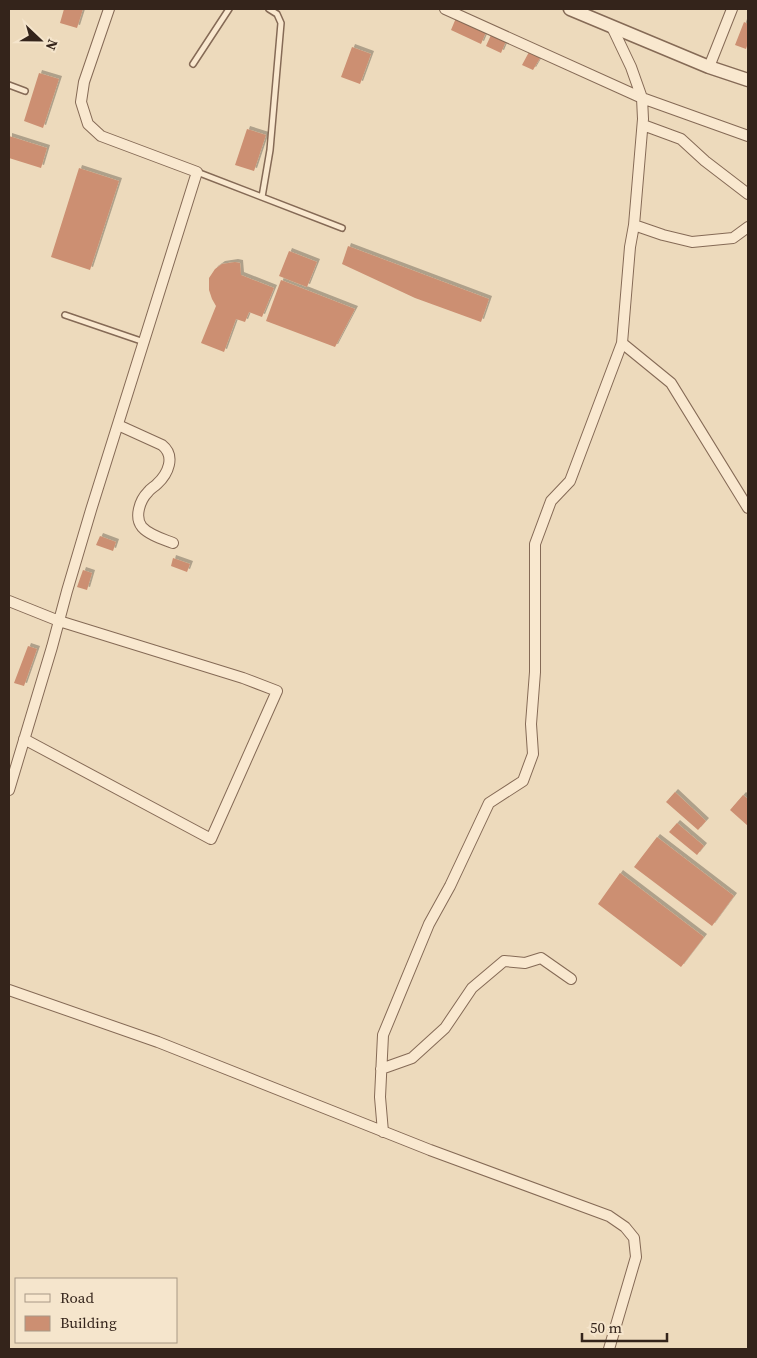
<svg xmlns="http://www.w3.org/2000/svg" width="757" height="1358" viewBox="0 0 757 1358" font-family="'Source Serif 4',serif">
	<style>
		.building { fill: #cc8f72; filter: url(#shadow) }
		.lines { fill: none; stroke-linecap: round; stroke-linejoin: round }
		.service-casing { stroke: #856a56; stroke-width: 8 }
		.minor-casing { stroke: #856a56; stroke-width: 12 }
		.tertiary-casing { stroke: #856a56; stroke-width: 15 }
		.service { stroke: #f9e8cf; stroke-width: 5 }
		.minor { stroke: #f9e8cf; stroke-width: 10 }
		.tertiary { stroke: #f9e8cf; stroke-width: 12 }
	</style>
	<defs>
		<filter id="shadow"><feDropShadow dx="3" dy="-3" stdDeviation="0" flood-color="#0004"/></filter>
	</defs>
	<rect width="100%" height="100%" fill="#eddabc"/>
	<path class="building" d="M64,9H83L77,28L60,23Z
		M456,18L486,32L481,44L451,30Z
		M744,22L748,24V46H747L746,49L735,45Z
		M491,35L506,41L501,53L486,46Z
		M352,47L371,54L360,84L341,77Z
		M529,52L540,58L533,70L522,65Z
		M39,73L59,79L43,128L24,121Z
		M247,129L266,135L254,171L235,165Z
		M9,136L47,148L41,168L9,158Z
		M79,168L119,181L90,270L51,257Z
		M348,246L489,299L481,322L415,298L342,264Z
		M289,251L317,262L307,287L279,276Z
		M235,262L240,263L241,275L274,288L262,317L249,312L245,322L236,319L224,352L201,343L216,306L212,299L209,290V278L215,269L222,264Z
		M281,280L355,309L335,347L266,321Z
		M100,536L116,542L113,551L96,545Z
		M173,558L190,564L187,572L171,566Z
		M83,570L92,573L87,590L77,587Z
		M28,646L37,649L24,686L14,683Z
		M675,792L706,821L698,830L666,802Z
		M743,795L748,799V826L730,810Z
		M677,823L704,846L697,855L669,832Z
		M657,837L734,896L712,926L634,867Z
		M620,873L704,937L681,967L598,904Z"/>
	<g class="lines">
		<defs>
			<path id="service" d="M193,64L229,9
				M9,85L25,91
				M197,172L342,228
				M262,197L270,150L281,23L277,14L269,9
				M65,315L144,342"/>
			<path id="minor" d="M445,9L642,98L748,136
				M612,27L631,67L642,98L643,119L634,225L630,247L622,343L671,383L748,508
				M709,67L732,9
				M643,125L681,139L705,161L748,194
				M634,225L663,235L692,242L733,238L748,227
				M118,425L162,445C176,456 168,474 157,484C154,487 150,489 148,492C140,500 134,517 142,527C149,535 163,539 173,543
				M9,601L59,621L243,678L277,691L211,839L24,739
				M9,790L52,647L67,591L91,510L197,172L101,136L88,124L81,102L84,82L109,9
				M9,990L158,1042L430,1150L609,1216L625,1227L634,1238L636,1257L609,1349
				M381,1069L412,1058L445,1028L472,988L504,961L525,963L541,958L571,979
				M383,1132L380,1097L383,1035L429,924L450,886L489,803L523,781L533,754L531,724L535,672V544L551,501L570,481L622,343"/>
			<path id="tertiary" d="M570,9L709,67L748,80"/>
		</defs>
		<use href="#service" class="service-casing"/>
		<use href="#minor" class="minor-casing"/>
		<use href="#tertiary" class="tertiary-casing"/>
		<use href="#service" class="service"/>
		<use href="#minor" class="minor"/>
		<use href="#tertiary" class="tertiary"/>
	</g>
	<rect width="757" height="1358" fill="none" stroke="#34241b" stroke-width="20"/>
	<rect x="15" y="1278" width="162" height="65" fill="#f5e5cc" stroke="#a89885"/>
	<rect x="25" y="1294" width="25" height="8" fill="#f9e8cf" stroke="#a89885"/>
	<text x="60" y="1303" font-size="15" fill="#34241b">Road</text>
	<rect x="25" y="1316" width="25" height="15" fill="#cc8f72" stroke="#a89885"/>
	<text x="60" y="1328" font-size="15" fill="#34241b">Building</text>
	<g transform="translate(40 40) rotate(112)" stroke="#f5e5cc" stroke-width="4" paint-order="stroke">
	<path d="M0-4L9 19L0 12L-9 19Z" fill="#34241b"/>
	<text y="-8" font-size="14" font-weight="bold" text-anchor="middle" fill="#34241b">N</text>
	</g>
	<path d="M582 1333v8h85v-8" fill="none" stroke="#34241b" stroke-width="2.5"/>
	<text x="590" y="1333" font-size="15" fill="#34241b" stroke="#f5e5cc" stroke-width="4" paint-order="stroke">50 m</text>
</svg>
